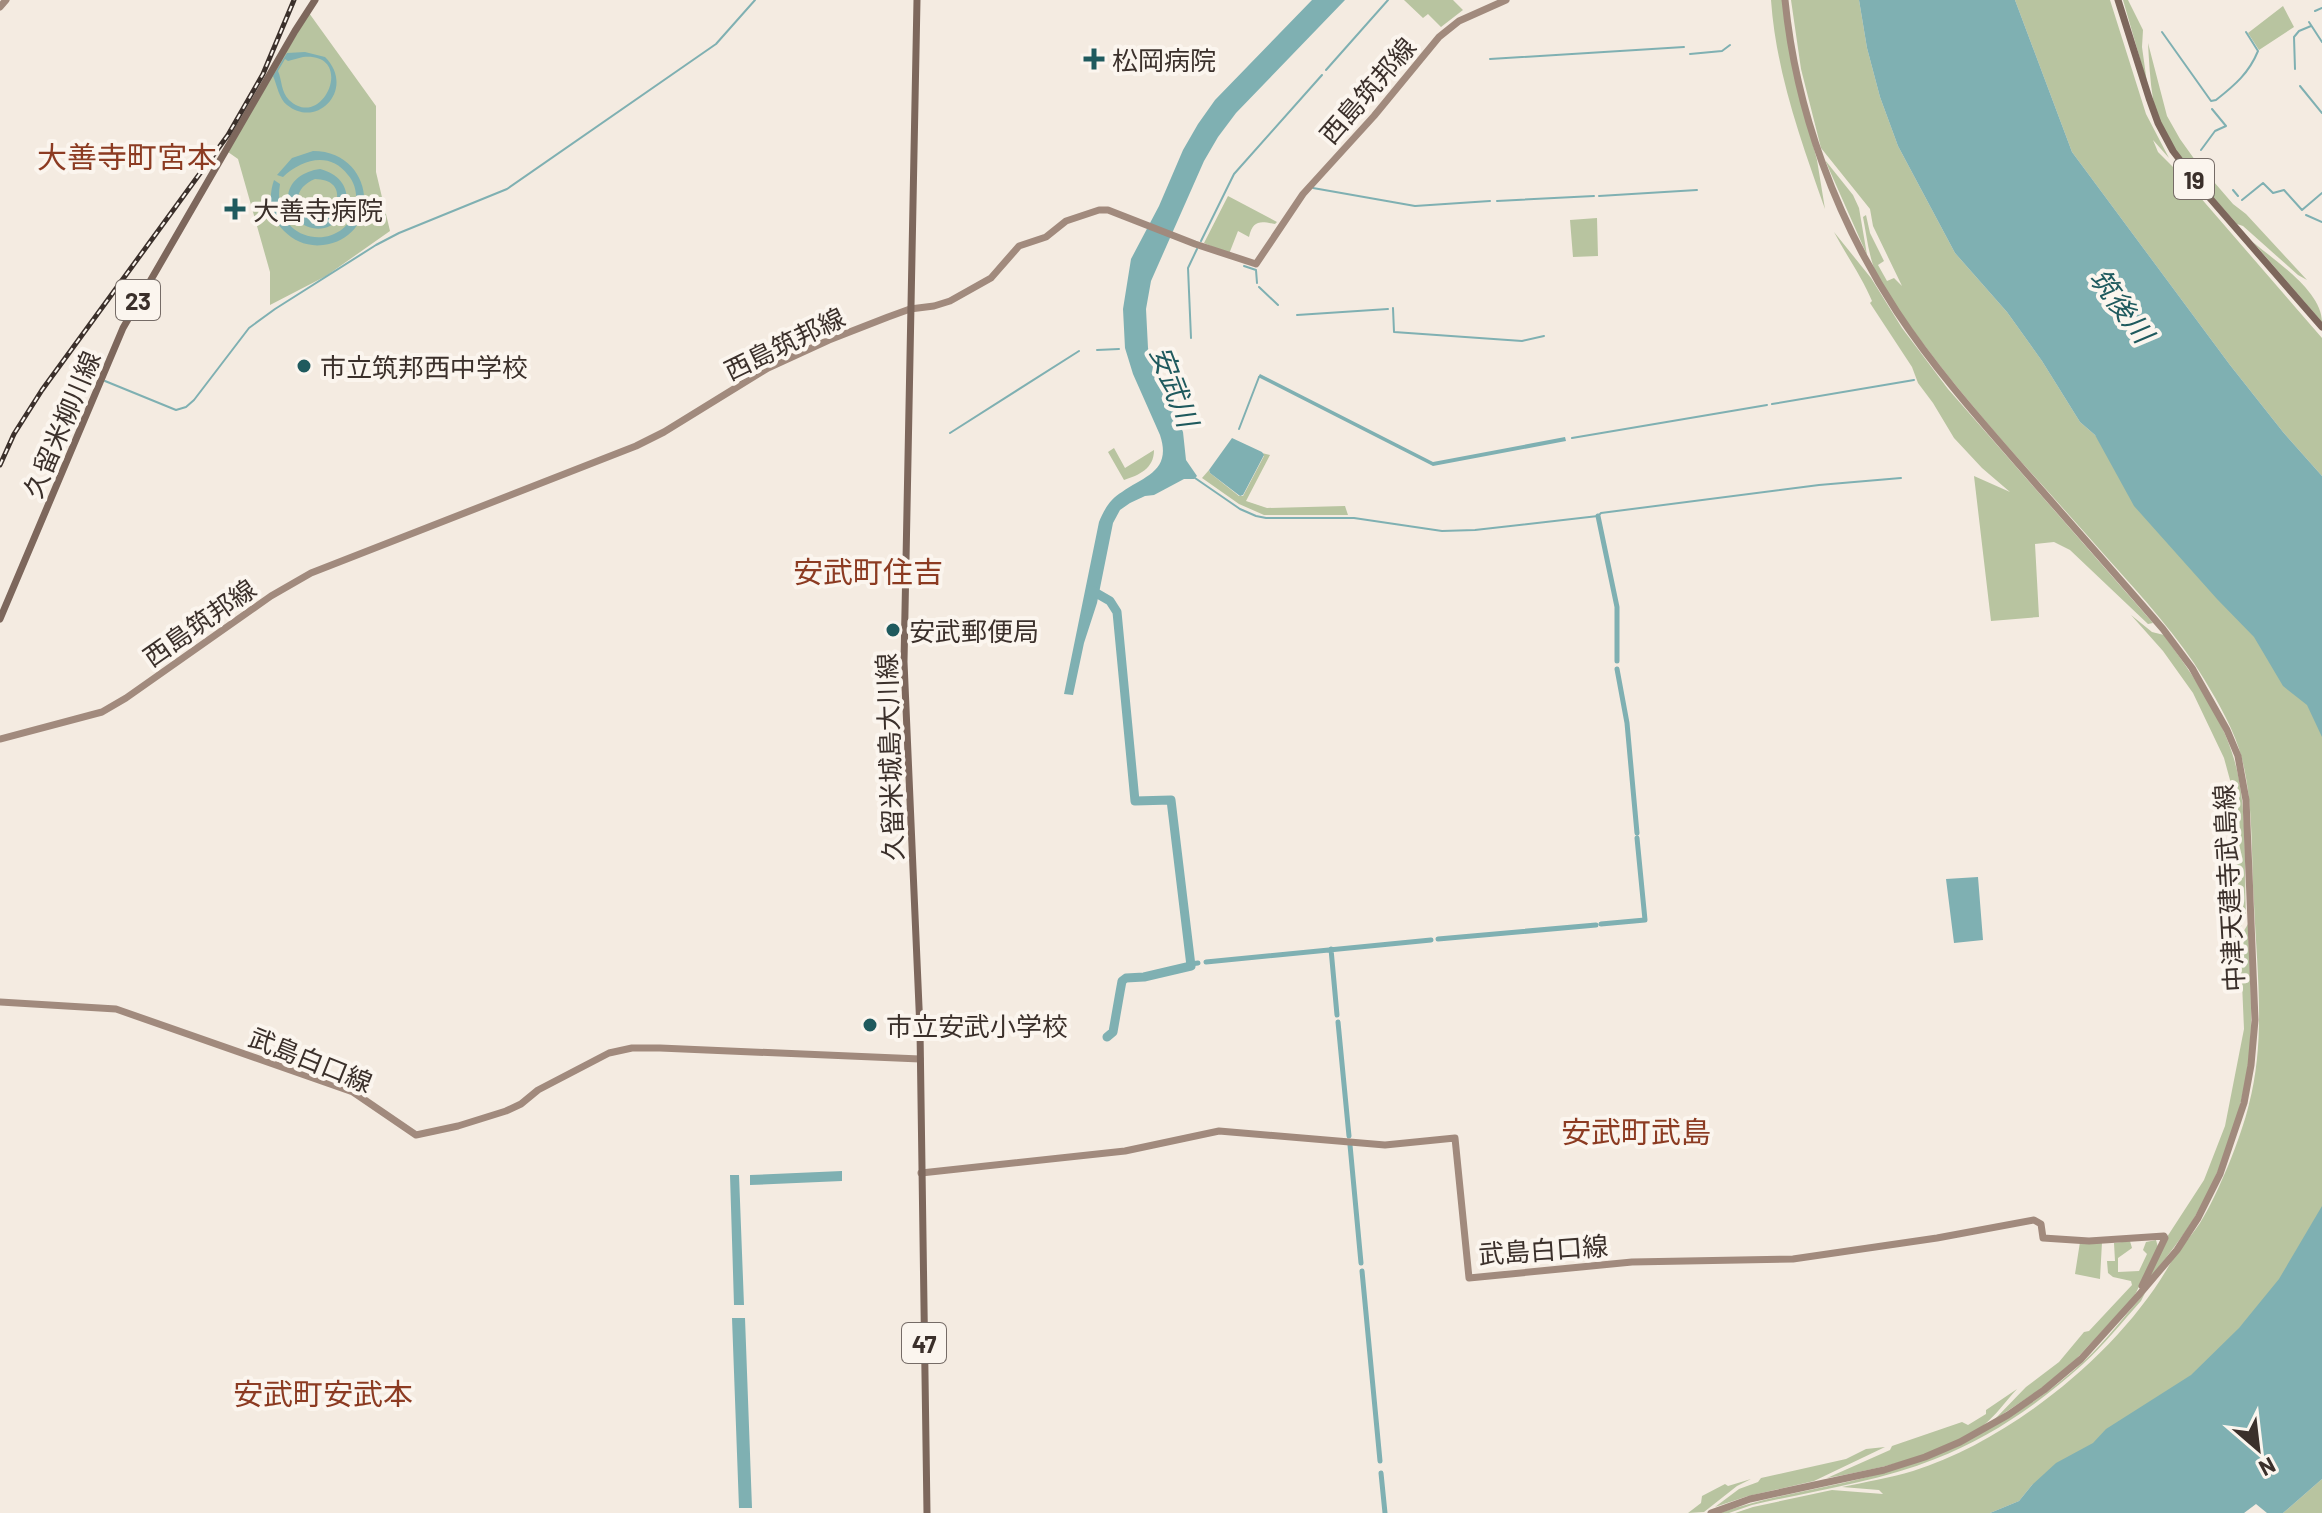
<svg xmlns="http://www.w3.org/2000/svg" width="2322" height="1513" viewBox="0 0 2322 1513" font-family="Barlow,'Noto Sans JP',sans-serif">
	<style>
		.green { fill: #b8c4a0 }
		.water { fill: #7fb0b2; fill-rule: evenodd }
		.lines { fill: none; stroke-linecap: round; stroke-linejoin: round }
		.stream { stroke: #7fb0b2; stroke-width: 2 }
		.canal { stroke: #7fb0b2; stroke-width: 5 }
		.river { stroke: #7fb0b2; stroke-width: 9 }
		.secondary { stroke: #a18a7d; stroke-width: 7 }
		.primary { stroke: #7d675c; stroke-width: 7 }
		.rail-casing { stroke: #3b302b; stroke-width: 5 }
		.rail { stroke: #fbf5ee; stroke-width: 2; stroke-dasharray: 6; stroke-linecap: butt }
		.poi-dot { fill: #1f5a5e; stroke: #fbf5ee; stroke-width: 3 }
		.labels { text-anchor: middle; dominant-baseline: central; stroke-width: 8; stroke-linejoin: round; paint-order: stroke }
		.shield { fill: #fbf5ee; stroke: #756b66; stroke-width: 2 }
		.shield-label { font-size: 24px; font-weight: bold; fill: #3b302b }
		.poi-label { font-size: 26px; fill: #3b302b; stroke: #fbf5ee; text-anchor: start }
		.street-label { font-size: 26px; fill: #3b302b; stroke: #fbf5ee }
		.water-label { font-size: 28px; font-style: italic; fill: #1f5a5e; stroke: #fbf5ee }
		.quarter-label { font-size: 30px; fill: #8c3b22; stroke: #fbf5ee }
	</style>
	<rect width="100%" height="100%" fill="#f4ebe1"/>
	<path class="green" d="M1404,0H1453L1463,10L1441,27L1428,14L1423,18Z
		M1771,0H1782L1793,70L1817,160L1825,209C1801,141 1776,72 1771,0Z
		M1791,0H1859L1867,48L1880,97L1898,146L1955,253L2007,312L2042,361L2080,422L2095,435L2322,703V1215L2280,1282L2194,1380L2091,1455L2032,1485L2019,1501L1990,1513H1735L1753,1507L1832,1490L1883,1494L1879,1490L1842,1487C1865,1482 1890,1478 1913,1471C2009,1441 2116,1355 2167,1269C2176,1253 2189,1239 2200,1223C2218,1194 2241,1138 2249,1104C2266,1039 2257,971 2254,904C2251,856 2254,806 2242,759C2235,731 2219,704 2204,679C2179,637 2142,597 2109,560C2047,489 1981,421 1925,346C1909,324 1881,289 1873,265C1868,250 1866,232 1863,217L1866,215L1870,233L1884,261L1878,265L1887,281L1894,278L1902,286L1873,226L1870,209L1821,148L1801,69Z
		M2015,0H2110L2146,114L2169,158L2153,140L2158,152L2180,174L2322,338V476L2283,432L2230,365L2072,152Z
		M2123,0H2128L2143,30L2142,47L2147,83Z
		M2283,6L2294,27L2259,50L2248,33Z
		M309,13L376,106V172L390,231L326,276L270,305V272L238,159L228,152Z
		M2148,43L2167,116L2180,139L2195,160L2233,204L2246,214L2307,280L2298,275L2243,226L2237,224C2207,189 2162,145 2153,99C2150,81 2149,61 2148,43Z
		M1825,160L1853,195L1859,208L1867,255Z
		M1228,196L1277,222L1275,224C1260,221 1253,220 1249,237L1238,231L1229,254L1204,243Z
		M1597,218L1598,256L1573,257L1570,220Z
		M1834,232L1871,278L1902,328L1948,389L2153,623L2148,624L2070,550L2054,542L2035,544L2039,617L1991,621L1974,476L2010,492L1982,468L1954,438L1933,403L1918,383L1912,367L1870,303L1872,301C1862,277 1846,255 1834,232Z
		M2253,242C2275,261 2322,291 2322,322Z
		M1114,448L1125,468L1154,450C1154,469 1139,475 1124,480L1108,452Z
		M1262,453L1270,455L1246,501L1267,508L1345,506L1348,515H1264L1239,504L1202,478L1209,470L1210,473L1239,496H1243L1264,456Z
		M2131,615L2152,632L2164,635C2191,673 2221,714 2234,759C2248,805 2244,867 2246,915L2238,933L2235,948L2233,931L2237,928L2238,890L2233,791L2224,758L2193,693L2163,651Z
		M2248,924C2249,972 2255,1023 2247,1071C2239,1122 2220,1175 2193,1220C2179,1242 2162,1263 2145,1284L2167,1237L2204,1180L2225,1126L2244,1029L2242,983L2238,960L2242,934Z
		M2156,1240L2158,1247L2134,1297L2077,1358L2042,1388L1994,1420L2026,1387L2059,1362L2084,1332L2089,1331L2132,1285L2131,1281L2113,1277L2108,1273L2107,1261H2115L2114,1243L2130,1241L2132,1248L2118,1258V1272L2139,1271L2147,1254L2143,1250L2146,1242Z
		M2080,1242H2102L2100,1279L2075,1274Z
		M2145,1293L2141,1301C2122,1322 2104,1345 2083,1364C2040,1403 1990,1438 1935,1459C1878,1482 1812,1491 1752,1505L1729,1513H1720C1773,1494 1828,1489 1881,1473C1956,1450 2026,1415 2084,1361C2106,1341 2125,1315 2145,1293Z
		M2017,1389C2006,1401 1996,1415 1984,1425C1949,1455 1871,1470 1827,1478L1890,1450L1892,1446L1962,1422L1968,1425L1986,1414V1410Z
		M1885,1447L1814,1481L1748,1496L1715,1507L1739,1489L1758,1482L1761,1478L1846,1459L1866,1449Z
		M1751,1479L1737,1486L1704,1512L1688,1513L1701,1503L1702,1496L1725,1484L1728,1486Z
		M2322,1479V1513H2283Z"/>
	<path class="water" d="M1312,0H1345L1236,113L1218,137L1204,161L1151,281L1146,309L1148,348L1152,363L1183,432L1186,460L1197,476L1194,479H1184L1154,495L1145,496L1130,503L1120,510L1113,523L1097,603L1084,643L1073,695L1064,694L1099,522C1104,510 1110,499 1122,492C1145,476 1172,471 1160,435L1133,374L1125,348L1123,309L1131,259L1159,206L1183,150L1198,124L1215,100Z
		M1859,0H2015L2072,152L2230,365L2283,432L2322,476V737L2307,705L2283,686L2254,637L2217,599L2134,506L2095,435L2080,422L2042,361L2007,312L1955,253L1898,146L1880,97L1867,48Z
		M305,52L325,57C356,88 318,130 287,105C279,99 277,85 273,76L287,53ZM303,57C357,52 323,132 289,100C281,92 282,80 278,71L285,59L288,61Z
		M313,151C376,151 383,238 323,245C308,247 294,241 284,231C270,217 268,197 274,180L280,184C270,248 349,254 356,204C357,193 355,183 348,175C330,151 302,159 283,177L277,175L292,158Z
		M320,169C368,181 344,242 306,226C298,222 293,216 290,207C282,186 301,171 320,169ZM315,179C362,180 323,242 301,209C293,196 302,184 315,179Z
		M1260,374L1433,462L1565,437L1566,441L1433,466L1258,377Z
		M1232,438L1262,452L1264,455L1243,495L1240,496L1210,473L1209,470Z
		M1978,877L1983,940L1954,943L1946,879Z
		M842,1171V1181L750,1185V1175Z
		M730,1175H739L744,1305H734Z
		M2322,1206V1479L2283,1513H2267L2256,1504L2244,1513H1990L2019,1501L2032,1485L2056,1463L2093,1443L2106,1429L2191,1375L2239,1328L2261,1301L2279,1279Z
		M732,1318H745L752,1508H739Z"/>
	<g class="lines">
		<path class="stream" d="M2315,11L2322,8
			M2309,22L2322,42
			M2162,32L2211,101L2216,100C2235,85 2249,73 2258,51L2246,32
			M1690,54L1722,51L1730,45
			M1490,59L1684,47
			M2295,69L2294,37L2299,31L2311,26
			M1326,70L1388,0
			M2300,86L2322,113
			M2201,150L2215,131L2226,126L2212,109
			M1313,188L1415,206L1490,201
			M2233,190L2238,196
			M1599,196L1697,190
			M2242,200L2263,183L2273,193L2284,190L2302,210L2322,193
			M1497,201L1594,196
			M2306,215L2322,222
			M1201,241L1234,174L1322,75
			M1244,266L1256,270L1257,283
			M1259,287L1278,305
			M1393,308L1394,332L1522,341L1544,336
			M1297,315L1388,309
			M1191,338L1188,268L1197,249
			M1097,350L1119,349
			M105,381L176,410L186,407L194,400L249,328L275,309L376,245L399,233L507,189L716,44L755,0
			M1772,404L1914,380
			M1239,429L1259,377
			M950,433L1079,351
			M1572,438L1767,405
			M1195,478L1240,509L1256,516L1266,518H1354L1442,531L1475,530L1598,516L1601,513L1819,485L1901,478"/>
		<path class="canal" d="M1598,516L1617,607V661
			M1617,669L1627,723L1637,833
			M1601,924L1645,920L1637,838
			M1438,939L1596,925
			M1331,949L1337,1015
			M1206,962L1431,940
			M1190,964L1198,963
			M1338,1022L1349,1136
			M1350,1145L1361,1263
			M1362,1271L1380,1461
			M1381,1473L1385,1513"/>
		<path class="river" d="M1091,590L1110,601L1117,612L1135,801L1171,800L1191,966L1144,977L1126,978L1122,981L1120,992L1113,1032L1107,1037"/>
		<path class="secondary" d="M0,7L6,0
			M0,739L102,712L126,698L271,596L311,573L636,446L664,432L768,368L829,340L888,317L910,309L934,306L950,301L991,278L1019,246L1046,237L1066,221L1099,210H1108L1195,244L1256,264L1303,194L1374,116L1439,37L1459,21L1506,0
			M0,1002L116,1009L353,1092L416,1135L458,1126L506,1111L521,1104L538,1090L609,1053L632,1048H660L920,1059
			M921,1173L1125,1151L1219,1131L1385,1145L1455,1138L1469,1278L1632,1262L1793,1259L1937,1238L2034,1220L2041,1224L2043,1238L2089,1241L2164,1236L2165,1238L2142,1286
			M1711,1513L1750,1499L1884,1470L1925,1457L1960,1442L2008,1415L2044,1390L2081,1359L2138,1296L2177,1250L2198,1218L2220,1174L2244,1103L2251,1065L2255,1020L2246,800L2238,756L2227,730L2192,668L2163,629C2114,572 2064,516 2015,460C1973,412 1932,365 1897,312C1836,219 1796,111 1785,0"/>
		<path class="primary" d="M917,0L904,662L920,1030L927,1513
			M2118,0L2149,98L2158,123L2173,151L2202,189L2322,327
			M0,619L123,328L295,31L315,0"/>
		<defs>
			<path id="rail" d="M0,465L14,434L42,390L228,135L263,74L294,0"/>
		</defs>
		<use href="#rail" class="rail-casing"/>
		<use href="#rail" class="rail"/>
	</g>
	<g class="poi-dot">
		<path d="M1090 47h8v8h8v8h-8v8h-8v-8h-8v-8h8z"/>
		<path d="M231 197h8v8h8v8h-8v8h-8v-8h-8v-8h8z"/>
		<circle cx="304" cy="366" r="8"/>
		<circle cx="893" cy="630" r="8"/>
		<circle cx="870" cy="1025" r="8"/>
	</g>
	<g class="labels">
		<g class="shield">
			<rect x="2174" y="159" width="40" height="40" rx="6"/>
			<rect x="116" y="280" width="44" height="40" rx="6"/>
			<rect x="902" y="1323" width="44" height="40" rx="6"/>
		</g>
		<g class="shield-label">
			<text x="2194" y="179">19</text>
			<text x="138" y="300">23</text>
			<text x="924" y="1343">47</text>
		</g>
		<g class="poi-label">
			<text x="1112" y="59">松岡病院</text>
			<text x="253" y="209">大善寺病院</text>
			<text x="320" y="366">市立筑邦西中学校</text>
			<text x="909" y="630">安武郵便局</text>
			<text x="886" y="1025">市立安武小学校</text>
		</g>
		<g class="street-label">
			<text transform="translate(1367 90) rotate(-49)">西島筑邦線</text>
			<text transform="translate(784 343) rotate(-26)">西島筑邦線</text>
			<text transform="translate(61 424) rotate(-67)">久留米柳川線</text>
			<text transform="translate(199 622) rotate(-35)">西島筑邦線</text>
			<text transform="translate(889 757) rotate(-92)">久留米城島大川線</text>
			<text transform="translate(2228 888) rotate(-93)">中津天建寺武島線</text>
			<text transform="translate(311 1059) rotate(22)">武島白口線</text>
			<text transform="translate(1543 1249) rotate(-4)">武島白口線</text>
		</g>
		<g class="water-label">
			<text transform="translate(2122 305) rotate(53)">筑後川</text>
			<text transform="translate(1175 386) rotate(69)">安武川</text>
		</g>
		<g class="quarter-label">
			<text x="127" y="156">大善寺町宮本</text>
			<text x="868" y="571">安武町住吉</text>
			<text x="1636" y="1131">安武町武島</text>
			<text x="323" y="1393">安武町安武本</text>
		</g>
	</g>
	<g transform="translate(2258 1449) rotate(152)" stroke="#fbf5ee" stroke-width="6" paint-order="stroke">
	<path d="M0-6L14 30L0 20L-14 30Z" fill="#3b302b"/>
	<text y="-12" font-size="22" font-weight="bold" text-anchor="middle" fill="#3b302b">N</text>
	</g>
</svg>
